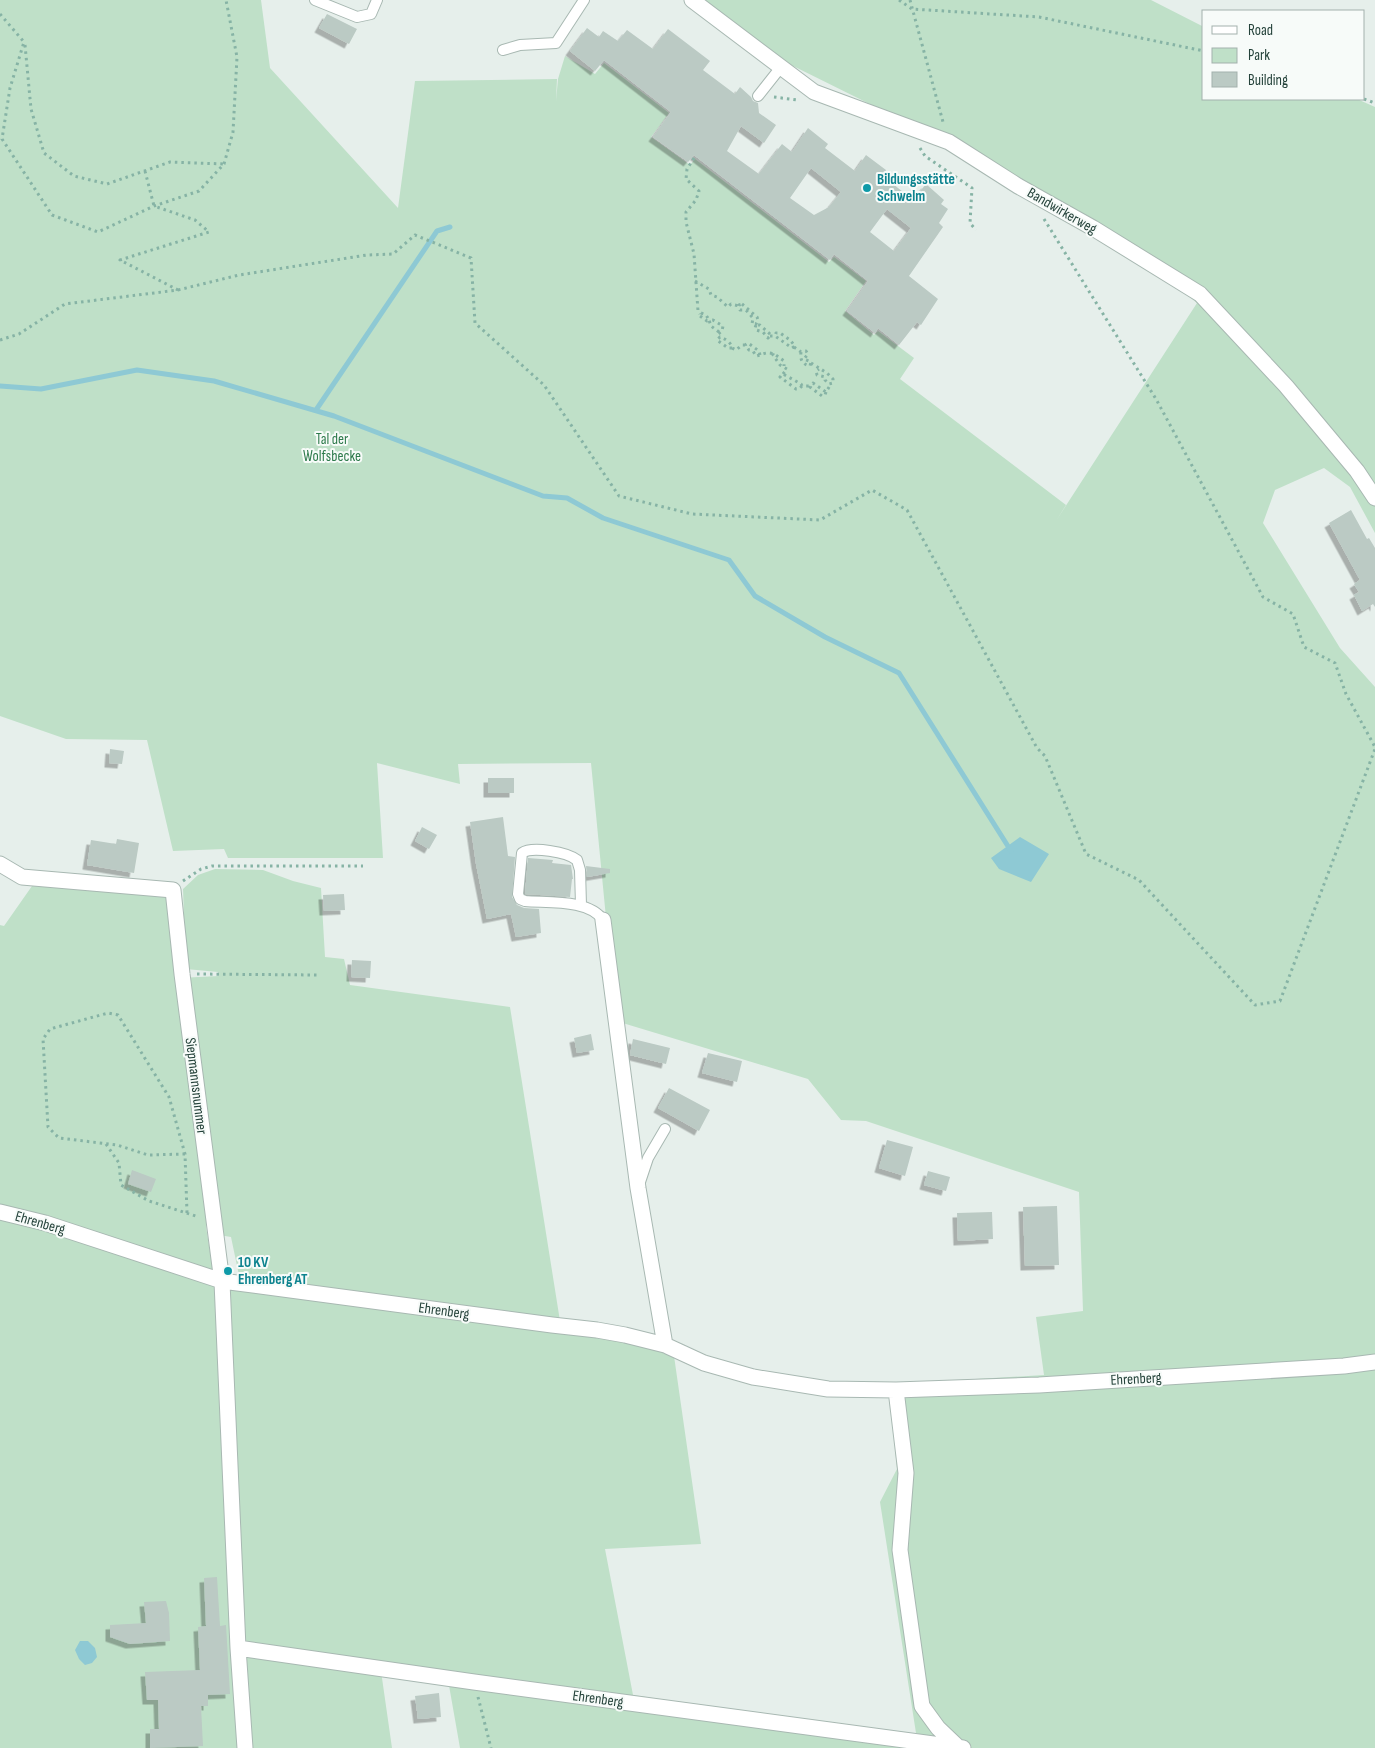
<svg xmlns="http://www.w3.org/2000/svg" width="1375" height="1748" viewBox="0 0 1375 1748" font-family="'Sofia Sans Condensed',sans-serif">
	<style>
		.green { fill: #bfe0c8 }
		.water { fill: #8ec9d4 }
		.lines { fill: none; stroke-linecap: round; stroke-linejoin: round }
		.stream { stroke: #8ec9d4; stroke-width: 5 }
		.building { fill: #bbcac4; fill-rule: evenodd; filter: url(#shadow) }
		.lane-casing { stroke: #a8b8b2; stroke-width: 12 }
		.street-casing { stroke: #a8b8b2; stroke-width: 17 }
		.path { stroke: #86b3a5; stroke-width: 3; stroke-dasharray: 2.5 4; stroke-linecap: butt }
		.lane { stroke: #fff; stroke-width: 10 }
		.street { stroke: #fff; stroke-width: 15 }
		.culture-dot { fill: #0f9aa8; stroke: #f7fbf9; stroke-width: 2 }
		.labels { text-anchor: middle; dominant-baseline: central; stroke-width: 4; stroke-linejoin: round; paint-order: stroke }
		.culture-label { font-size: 15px; font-weight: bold; fill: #0d838f; stroke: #f7fbf9; text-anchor: start }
		.street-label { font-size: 15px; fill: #24423a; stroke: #f7fbf9 }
		.park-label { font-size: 15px; fill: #2d7a4b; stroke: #f7fbf9 }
	</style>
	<defs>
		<filter id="shadow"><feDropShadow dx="-4.5" dy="4.5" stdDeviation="0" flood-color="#0004"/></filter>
	</defs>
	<rect width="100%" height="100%" fill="#e6efeb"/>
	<path class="green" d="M0,0H261L270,68L398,208L415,81L557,79L556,101L558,79L565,56L595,74L604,63L669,113L651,137L690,165L695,159L829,262L834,257L866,281L845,311L874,335L878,331L914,358L900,379L1066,505L1056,521L1197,303L1097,221L1019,178L779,59L697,0H1151L1204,27V99H1357L1375,107V533L1350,487L1324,468L1275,490L1263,523L1340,648L1375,687V1748H460L447,1674L380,1664L392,1748H0V1215L224,1282L626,1340L674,1356L701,1544L605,1549L633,1695L950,1744L916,1733L880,1502L897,1469L890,1392L925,1382L1044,1375L1036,1317L1083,1311L1079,1192L866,1121L841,1120L808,1079L616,1021L591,763L458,764L460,784L377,763L383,858H228L224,849L173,851L147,740L66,739L0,716Z
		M215,869L263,870L293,881L321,888L325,957L344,959L350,985L510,1007L560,1321L240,1280L231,1237L219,1235L206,1213V1227L213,1270L0,1208V925L4,926L32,886L169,894L179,978L219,976L218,972L186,969L183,889L198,875Z"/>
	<path class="water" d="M1020,837L1049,854L1031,882L999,869L991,858Z
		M80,1641H88L95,1648L97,1657L92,1663L85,1665L79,1659L75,1650Z"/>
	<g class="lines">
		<path class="stream" d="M0,386L41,389L137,370L214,381L334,416L543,496L567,498L603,518L729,560L755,596L825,637L899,673L1011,851
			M316,410L437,231L450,227"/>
	</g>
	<path class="building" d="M327,14L357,29L349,44L319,28Z
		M587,28L599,37L603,31L618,41L627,30L653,49L668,29L710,61L703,70L735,94L740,87L751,97L753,101L758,103L759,113L776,125L764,143L741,126L727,151L759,174L782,144L792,152L808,128L828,144L825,148L855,171L866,155L886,170L883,176L913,200L926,184L944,200L941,204L948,209L939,223L943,227L909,276L938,299L921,325L917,322L899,345L878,328L875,333L847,311L868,281L834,254L830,260L694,155L688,162L653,137L671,112L604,60L595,71L570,51ZM811,168L841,192L829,207L814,215L790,198ZM887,209L911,228L894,251L870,232Z
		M1351,510L1367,539L1369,538L1375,548V607L1373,604L1362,611L1354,595L1359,592L1354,584L1360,580L1329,523Z
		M110,749L124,751L122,764L109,763Z
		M488,778H514V793H488Z
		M503,817L508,856L515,857L512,897L517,905L524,908L539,909L541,933L516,937L511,914L487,919L476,864L470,822Z
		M422,827L437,835L429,849L415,841Z
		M117,839L139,843L134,873L87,865L91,840L116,844Z
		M528,858L553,860L552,863L571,865L573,879H572L570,897L525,894Z
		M586,866L610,869V873L587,877Z
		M344,894L345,910L324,911L323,895Z
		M352,960L371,961L370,978L351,977Z
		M591,1034L594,1050L577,1053L574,1038Z
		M633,1039L670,1048L666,1064L630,1055Z
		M708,1053L742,1061L737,1082L702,1073Z
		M669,1088L710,1110L699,1131L658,1108Z
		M887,1140L913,1147L905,1176L879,1168Z
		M132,1170L156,1179L151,1192L128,1184Z
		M928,1171L950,1177L946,1191L924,1185Z
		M1057,1206L1059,1265L1025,1266L1023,1207Z
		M992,1212L993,1239L958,1241L957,1213Z
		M217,1577L220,1626L226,1625L230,1694L208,1695V1706H201L203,1746L150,1748V1729H159L158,1700H147L145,1672L200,1670L198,1627L206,1626L204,1578Z
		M166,1601L169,1613L170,1641L130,1644L110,1637V1625L146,1623L144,1602Z
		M439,1693L441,1717L418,1719L415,1696Z"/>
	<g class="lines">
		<defs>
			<path id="lane" d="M315,0L357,17L371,14L377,0
				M503,50L520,45L556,43L584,0
				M758,96L781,67
				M581,905L580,870L577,860C567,852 532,846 522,853L518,894L520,899L525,901C548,903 589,899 603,920
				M640,1182L648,1158L665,1129"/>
			<path id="street" d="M692,0L814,92L949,142L1018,186L1093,228L1200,294L1286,386L1357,471L1375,498
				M0,864L22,877L173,890L182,974L222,1282L238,1648L245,1748
				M603,920L638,1188L665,1345
				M0,1212L45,1223L222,1281L552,1325L597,1330L625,1335L665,1345L704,1363L753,1377L828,1389L896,1390L1039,1385L1344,1366L1375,1362
				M896,1390L906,1473L900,1550L922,1706L938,1728L959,1748
				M238,1648L474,1682L963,1748"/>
		</defs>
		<use href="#lane" class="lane-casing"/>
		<use href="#street" class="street-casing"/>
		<path class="path" d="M899,0L912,9L1039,17L1204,51
			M910,0L943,122
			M0,14L24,42L10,88L2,139L52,215L98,232L154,206L199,191L224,164L233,132L237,57L226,0
			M25,45L31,109L44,153L74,176L107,184L170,162L224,164
			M774,97L797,100
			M1364,99L1375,103
			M920,148L925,156L972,188L970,223L976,230
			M694,158L687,169L686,179L699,191L696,200L686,212V222L694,254L698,311L700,314
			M145,171L154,206
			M1044,219L1156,399L1263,597L1293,614L1304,647L1335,663L1346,694L1375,747
			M695,281L709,289L711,295L717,297L728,307L731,304L739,306
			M178,290L239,275L367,255L393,254L415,235L471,258L475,323L544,385L619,496L692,514L820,520L872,490L907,510L1037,748L1045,756L1086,854L1139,880L1255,1005L1280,1001L1375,749
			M742,304L757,317L758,320L756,324H752L753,318L746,310H740L739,305Z
			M701,313L706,315L709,320L707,321L700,316Z
			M756,325L755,328L756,330L763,332L768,338L771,335L760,325H757
			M719,332L711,326L709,320H713L723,326L722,331L717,335L719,337
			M770,336H775L792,348L795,346L790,340L780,333H776L775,336
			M0,340L19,334L65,304L178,290L120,260L209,232L195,220L154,206
			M794,347L801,352L806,351L808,354L804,359L811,362L810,366C802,364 800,360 801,352
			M732,348H728L717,340L720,337C724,338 732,343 732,348L736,350L742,345H745
			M760,355L759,351L748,343L745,345L749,350L753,351L756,356C761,355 767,351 773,354
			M811,363L827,373L833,379V383L829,384L825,380V377L817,375L816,371L819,369
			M783,374L787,369L780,365L773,355V353L784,361V366
			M802,386L799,389H796L780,377L783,374L801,384L802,386H811
			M826,392L825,395L822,396L810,387L813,383L826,392L831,384
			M183,881L201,869L212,866H363
			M197,974L317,975
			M106,1144L119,1163L121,1185L149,1201L199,1217
			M185,1154L148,1155L117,1145L59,1138L48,1127L43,1039L50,1029L108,1013L118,1015L169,1097L185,1154L187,1213
			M478,1697L491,1748"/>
		<use href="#lane" class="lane"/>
		<use href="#street" class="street"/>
	</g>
	<g class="culture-dot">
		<circle cx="867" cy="188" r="5"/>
		<circle cx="228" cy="1271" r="5"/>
	</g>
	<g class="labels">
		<g class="culture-label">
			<text x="877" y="179">Bildungsstätte<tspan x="877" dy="17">Schwelm</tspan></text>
			<text x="238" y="1262">10 KV<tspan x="238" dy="17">Ehrenberg AT</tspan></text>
		</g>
		<g class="street-label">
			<text transform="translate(1062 211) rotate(30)">Bandwirkerweg</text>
			<text transform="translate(196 1086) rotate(83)">Siepmannsnummer</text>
			<text transform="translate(40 1223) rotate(16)">Ehrenberg</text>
			<text transform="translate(444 1311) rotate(8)">Ehrenberg</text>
			<text transform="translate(1136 1379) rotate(-3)">Ehrenberg</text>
			<text transform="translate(598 1699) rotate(8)">Ehrenberg</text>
		</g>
		<g class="park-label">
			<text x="332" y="439">Tal der<tspan x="332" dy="17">Wolfsbecke</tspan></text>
		</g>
	</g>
	<rect x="1202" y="10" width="162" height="90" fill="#f7fbf9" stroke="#a3b1ad"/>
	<rect x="1212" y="26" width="25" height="8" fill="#ffffff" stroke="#a3b1ad"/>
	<text x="1248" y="35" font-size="15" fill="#24423a">Road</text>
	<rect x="1212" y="48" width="25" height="15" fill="#bfe0c8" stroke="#a3b1ad"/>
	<text x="1248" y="60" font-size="15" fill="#24423a">Park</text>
	<rect x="1212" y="72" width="25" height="15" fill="#bbcac4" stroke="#a3b1ad"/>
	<text x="1248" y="85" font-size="15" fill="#24423a">Building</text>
</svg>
